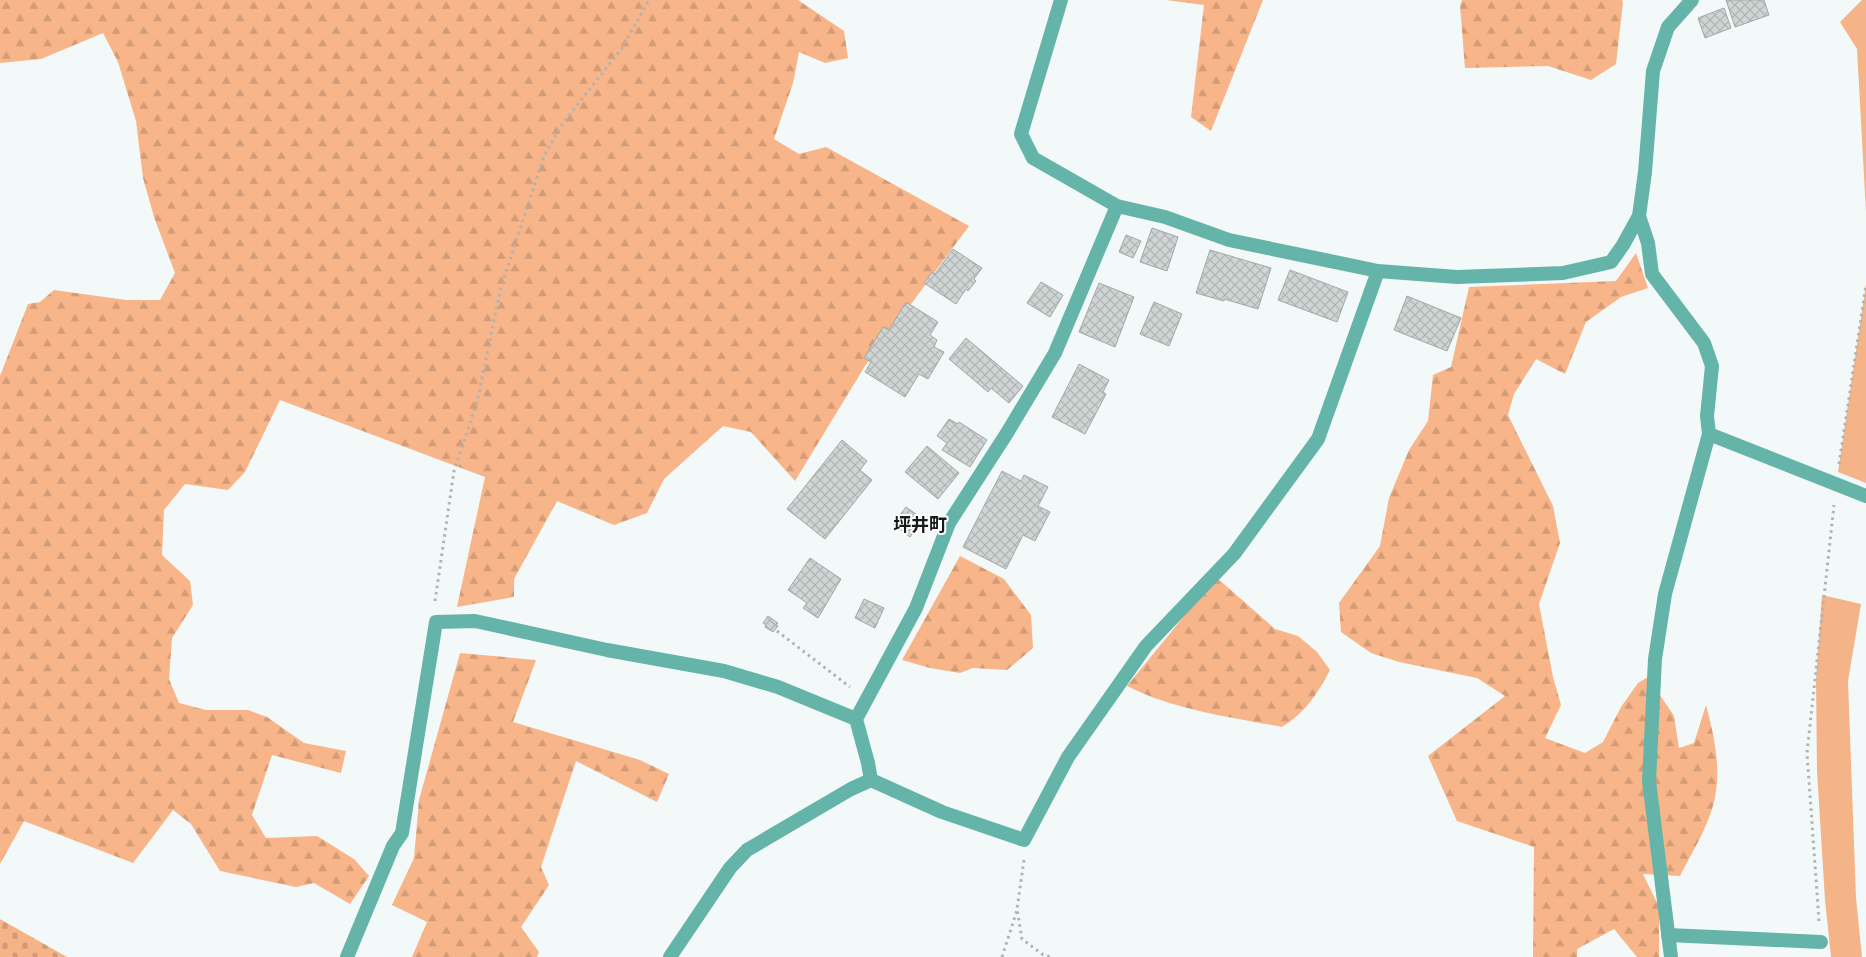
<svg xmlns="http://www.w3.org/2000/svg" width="1866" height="957" viewBox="0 0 1866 957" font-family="'Source Sans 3','Noto Sans JP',sans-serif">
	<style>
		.grass { fill: #f5b388 }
		.forest { fill: url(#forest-firs) }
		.cemetery { fill: url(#cemetery-stones) }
		.building { fill: url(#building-cross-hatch); stroke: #a3a8a7 }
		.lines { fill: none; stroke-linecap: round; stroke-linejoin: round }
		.path { stroke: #afb3b3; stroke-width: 3; stroke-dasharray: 2.5 4; stroke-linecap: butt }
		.service { stroke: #64b4a9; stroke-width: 14 }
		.minor { stroke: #64b4a9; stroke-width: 14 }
		.labels { text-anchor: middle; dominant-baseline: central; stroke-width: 4; stroke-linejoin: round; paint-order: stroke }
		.neighbourhood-label { font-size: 18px; font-weight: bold; fill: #191b1b; stroke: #fff }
	</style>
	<defs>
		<pattern id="forest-firs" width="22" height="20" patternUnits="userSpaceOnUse" patternTransform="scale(1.25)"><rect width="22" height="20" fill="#f7b589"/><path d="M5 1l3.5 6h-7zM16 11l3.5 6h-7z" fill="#d39b76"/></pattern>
		<pattern id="cemetery-stones" width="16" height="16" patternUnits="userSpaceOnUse" patternTransform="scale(1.25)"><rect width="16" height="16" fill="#f5b388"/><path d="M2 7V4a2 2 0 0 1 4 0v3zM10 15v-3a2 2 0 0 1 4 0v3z" fill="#d19975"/></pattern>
		<pattern id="building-cross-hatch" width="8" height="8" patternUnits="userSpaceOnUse" patternTransform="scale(1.25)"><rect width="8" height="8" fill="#cfd5d4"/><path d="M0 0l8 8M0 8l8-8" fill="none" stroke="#b1b6b5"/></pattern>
	</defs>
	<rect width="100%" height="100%" fill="#f3f9f8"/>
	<path class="grass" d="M1862,0H1866V212L1857,49L1840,22Z
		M1866,284V483L1838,472Z
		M1822,595L1861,604L1848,681L1856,898L1862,957H1831L1825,900L1817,771L1816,679Z"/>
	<path class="forest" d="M0,0H798L844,31L848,58L825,63L799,52L793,83L774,139L799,154L826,147L969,226L865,366L795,481L751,432L723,426L664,479L647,513L614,525L557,501L514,579V597L457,607L485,477L280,400L245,472L228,490L185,484L164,510L162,555L190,581L193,605L172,638L169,679L179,703L206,710H248L267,717L304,743L346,751L341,773L272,755L252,815L266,838L317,836L354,859L369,876L350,904L314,883L296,887L220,871L191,824L173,810L133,863L24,821L0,864V376L28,304L40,302L54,290L126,300H160L175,273L154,217L143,178L136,121L118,62L103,33L41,59L0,63Z
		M1166,0H1263L1211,131L1191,117L1204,5Z
		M1462,0H1622L1623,2L1616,64L1591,80L1548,66L1465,68L1460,6Z
		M1636,253L1648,288L1621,297L1586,322L1565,374L1536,359L1514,394L1508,415L1553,506L1560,543L1539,604L1553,677L1561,705L1545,738L1585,753L1603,742L1621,707L1638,683L1648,677L1674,716L1679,748L1694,743L1706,705C1715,739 1723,775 1712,809C1705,832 1691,854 1680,876L1643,874L1659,907V957H1637L1614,929L1577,949V957H1533L1534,847L1457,821L1428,756L1505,696L1477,678L1399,662L1371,653L1341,632L1339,603L1380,546L1389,498L1409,450L1428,421L1433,375L1451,367L1469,287L1616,281Z
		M960,556L1004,579L1031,615L1033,648L1007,670L973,668L960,673L930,668L902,660Z
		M1216,577L1275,629L1298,636L1317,652L1330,670C1318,693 1305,713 1282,727C1230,717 1174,710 1127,686Z
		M460,653L536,660L513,722L640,760L669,774L657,802L576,761L541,867L549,885L521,927L539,952L537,957H412L427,922L392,905L414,858L419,800Z"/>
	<path class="cemetery" d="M0,919L67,957H0Z"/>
	<path class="building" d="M1726,0H1764L1769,15L1735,27Z
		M1724,8L1731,28L1705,38L1698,18Z
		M1152,228L1178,237L1167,271L1140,262Z
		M1126,235L1141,241L1133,258L1119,252Z
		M953,249L982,268L974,279L976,281L968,291L966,289L956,304L924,283L932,272L935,274Z
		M1210,250L1271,268L1258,309L1224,299V301L1196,293Z
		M1290,270L1348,292L1337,322L1278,300Z
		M1041,282L1063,295L1050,317L1027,303Z
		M1099,283L1134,297L1115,347L1079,332Z
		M1407,296L1461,318L1447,351L1394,330Z
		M906,302L938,322L930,335L937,340L934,347L944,352L928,379L919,374L905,397L865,372L871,362L864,358L883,327L889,330Z
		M1154,302L1182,314L1169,346L1140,334Z
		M966,338L1023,386L1009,403L991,388L988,392L949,359Z
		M1079,364L1109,380L1103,392L1106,394L1085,434L1052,417Z
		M949,419L958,424L959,422L987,440L970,467L942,450L947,443L937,436Z
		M842,440L867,461L860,470L872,480L825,539L787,509Z
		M927,446L959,473L938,499L905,472Z
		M1002,471L1021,481L1024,475L1048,487L1038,506L1050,512L1035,541L1023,535L1006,569L963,547Z
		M906,507L923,519L910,537L893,524Z
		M810,558L841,579L818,618L803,608L807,603L788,590Z
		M864,599L884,608L875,628L855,618Z
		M768,616L778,623L776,624L778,626L773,632L765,627L766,625L763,623Z"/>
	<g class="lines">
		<path class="path" d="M1839,464L1866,285
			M435,601L454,471L477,402L501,287L544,156L563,123L622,48L649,0
			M777,631L850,687
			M1024,860L1017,909L1022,939L1042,954L1051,957
			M1819,921L1807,753L1834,505
			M1002,957L1017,910"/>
		<path class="service" d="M1671,957L1649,781L1655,659L1665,594L1709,434"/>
		<path class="minor" d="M1061,0L1021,134L1033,158L1117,206
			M1639,216L1648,243L1652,274L1704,343L1712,366L1707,416L1709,434L1866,496
			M871,780L868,763L856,719L916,608L949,523L1007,433L1055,353L1117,206L1165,217L1229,240L1378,271L1457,277L1563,273L1611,262L1623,245L1639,216L1645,172L1653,71L1668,27L1692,0
			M1668,935L1821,942
			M347,957L393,846L402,833L436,622L475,621L607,650L724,671L778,687L856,719
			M670,957L730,868L747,850L851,789L871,780L942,812L1024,840L1068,757L1146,646L1234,554L1318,439L1378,271"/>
	</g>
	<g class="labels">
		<g class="neighbourhood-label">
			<text x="920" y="525">坪井町</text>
		</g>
	</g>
</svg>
